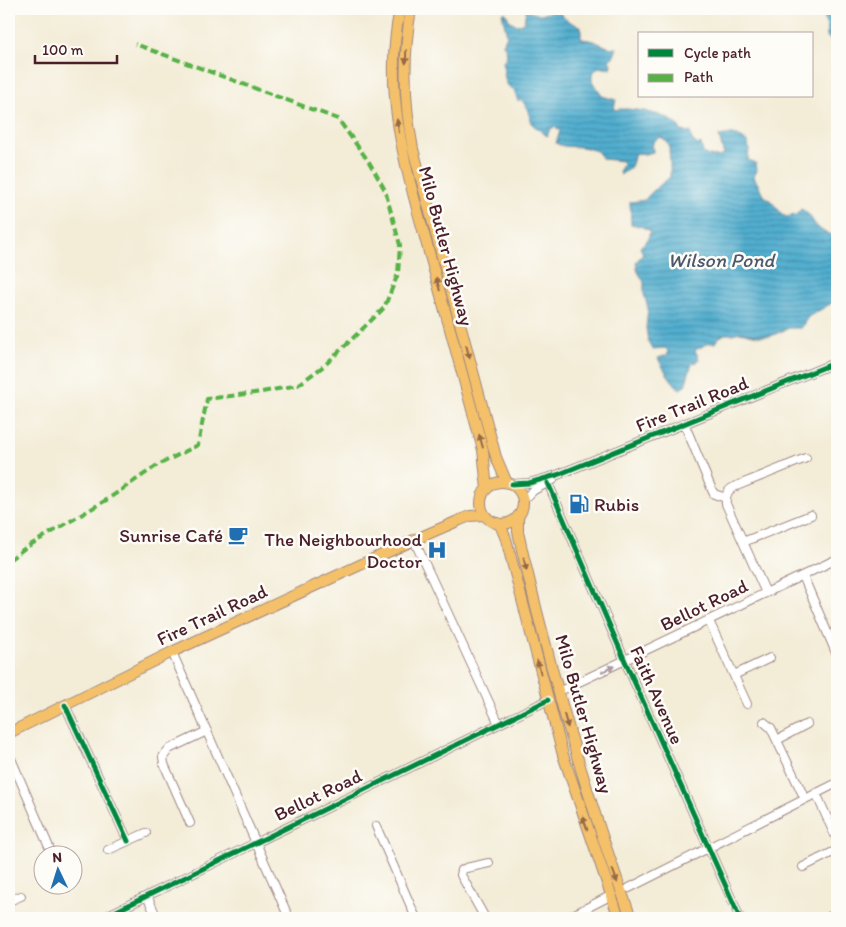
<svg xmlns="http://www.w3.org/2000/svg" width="846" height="927" viewBox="0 0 846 927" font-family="Itim,sans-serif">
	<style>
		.water { fill: url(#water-rules); stroke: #4e667d }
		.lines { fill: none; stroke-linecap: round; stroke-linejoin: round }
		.minor-casing { stroke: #9e8681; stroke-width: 10 }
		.major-casing { stroke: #9e8681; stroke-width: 12 }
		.minor { stroke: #fff; stroke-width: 8 }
		.major { stroke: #f4c16a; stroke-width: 10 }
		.quiet { stroke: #57b146; stroke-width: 4; stroke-dasharray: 8 4; stroke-linecap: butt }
		.cycleway-casing { stroke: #fdfcf7; stroke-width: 8 }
		.cycleway { stroke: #00873e; stroke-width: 5 }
		.oneway { fill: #966847 }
		.oneway2 { fill: #ae9aa0 }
		.labels { text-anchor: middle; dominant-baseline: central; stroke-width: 5; stroke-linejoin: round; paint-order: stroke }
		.street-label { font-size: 19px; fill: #4a1f2b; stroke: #fdfcf7 }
		.poi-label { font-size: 19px; fill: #4a1f2b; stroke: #fdfcf7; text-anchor: end }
		.water-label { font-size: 20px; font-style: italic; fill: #4d586d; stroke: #fdfcf7 }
	</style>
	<defs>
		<pattern id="water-rules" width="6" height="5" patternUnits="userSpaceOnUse" patternTransform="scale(1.25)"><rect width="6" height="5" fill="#51aecf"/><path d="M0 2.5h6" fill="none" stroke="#458da8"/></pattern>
	</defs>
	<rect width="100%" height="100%" fill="#fdfcf7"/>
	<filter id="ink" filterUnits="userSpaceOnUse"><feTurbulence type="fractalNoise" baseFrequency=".02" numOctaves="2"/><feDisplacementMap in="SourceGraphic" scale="10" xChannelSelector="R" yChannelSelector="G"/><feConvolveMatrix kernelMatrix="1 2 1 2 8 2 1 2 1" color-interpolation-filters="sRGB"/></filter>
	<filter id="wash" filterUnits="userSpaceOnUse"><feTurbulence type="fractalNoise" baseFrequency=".0096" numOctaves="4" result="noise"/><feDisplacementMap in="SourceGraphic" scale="20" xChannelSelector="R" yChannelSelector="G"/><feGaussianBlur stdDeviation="1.12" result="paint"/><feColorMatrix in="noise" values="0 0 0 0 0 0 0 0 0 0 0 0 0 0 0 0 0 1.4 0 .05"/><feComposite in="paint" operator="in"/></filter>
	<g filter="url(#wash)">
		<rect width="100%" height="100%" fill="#f3ecd7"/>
		<path class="water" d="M552,9L558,10C562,17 573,25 581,26V38C583,40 586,39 589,40C598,41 606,49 617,48L614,56L609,60L611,64L610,69L599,67L592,74V81L602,96L616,100L614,108L615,110C629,106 678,115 681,131L690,132L692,140L698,145L701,144L703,153C708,157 717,158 724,155L719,137C728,132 748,136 749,148C749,153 748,156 748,160L756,163L757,170L754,177L765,197L771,201L782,214L786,217L796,215L801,209C812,214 812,224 821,230C826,234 831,234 837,236V274L831,278C838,284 835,295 832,303L808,317L801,328H789L771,336H758L740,332L732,334H725L718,338L715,343H709L695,350L699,359L697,362L692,363L685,386L680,389C673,384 662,367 658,358L667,355L668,351L665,348L652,349L648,341L646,328L648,308L644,294V282L638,272L636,262L643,254L640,247L648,239L650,231L643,227L631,224L630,202L645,200C649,193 663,183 670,177C671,165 669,156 669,145L661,137C652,141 652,143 653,152L645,154L635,153C631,167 634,166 620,175L619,172L623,164L622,161L603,159L597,151C592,150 586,147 581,147C572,146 564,148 556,143L560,131L555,127L550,129L547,136L533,125C528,116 529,107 521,100L518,101L514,90C502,85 505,71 503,60L506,59C507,53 507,49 503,44L507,35L502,13H506L509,20L517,25L524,22L526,10C534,14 546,17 552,9Z
			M807,9H837V44L827,37V25L824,16Z"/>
	</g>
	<g filter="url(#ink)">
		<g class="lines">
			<defs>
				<path id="minor" d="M684,423L712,490L714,494L726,498
					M548,483L625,661L740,918
					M512,484L529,483L557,475L837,362
					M523,500L534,490L553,480
					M414,540L499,724
					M743,542L811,515
					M803,576L837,655
					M766,593L726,504C725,496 727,490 734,487L806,458
					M709,621L747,704
					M172,652L289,918
					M734,675L770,658
					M558,692L837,559
					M65,705L128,841
					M764,722L771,728L805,799
					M777,740L807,724
					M9,754L52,854
					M816,793L837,840
					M190,823L164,764L163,757L169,749L207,731
					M376,826L416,918
					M108,850L146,833
					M803,867L837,850
					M64,884L66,887
					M629,888L837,783
					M147,896L157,918
					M9,901L21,896
					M102,918L548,700
					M485,918L461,875L462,870L466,868L489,863
					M567,918L610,896
					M827,918L837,913"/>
				<path id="major" d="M400,9C381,97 409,178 432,263C449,325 466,388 483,450L487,489
					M411,9C403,55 404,103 413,149L496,457L507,483
					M481 503a21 21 0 1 1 42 0a21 21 0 1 1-42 0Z
					M518,516V532L523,554C552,677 587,799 631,918
					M498,523L501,527L506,539L563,755L619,918
					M9,733L172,652L414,540L460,520L470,516L485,515"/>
			</defs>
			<use href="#minor" class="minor-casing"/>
			<use href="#major" class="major-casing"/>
			<use href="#minor" class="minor"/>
			<use href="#major" class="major"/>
			<path class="quiet" d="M9,560L25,548L108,499L156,466L198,445L207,399L262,392L298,385L325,365L384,308L398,274L400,245L385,190L369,162L338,119L135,44"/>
			<defs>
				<path id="cycleway" d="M548,483L625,661L740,918
					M512,484L529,483L557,475L837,362
					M65,705L128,841
					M102,918L548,700"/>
			</defs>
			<use href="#cycleway" class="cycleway-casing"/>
			<use href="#cycleway" class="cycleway"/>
		</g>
		<defs><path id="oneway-solid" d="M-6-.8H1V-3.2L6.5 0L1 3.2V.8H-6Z" transform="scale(1.25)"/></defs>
		<g class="oneway">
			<use href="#oneway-solid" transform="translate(406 57) rotate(92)"/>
			<use href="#oneway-solid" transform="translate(398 126) rotate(-99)"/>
			<use href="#oneway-solid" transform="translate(438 284) rotate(-105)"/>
			<use href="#oneway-solid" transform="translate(468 352) rotate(75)"/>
			<use href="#oneway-solid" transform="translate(481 441) rotate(-106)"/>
			<use href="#oneway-solid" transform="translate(525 564) rotate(77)"/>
			<use href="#oneway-solid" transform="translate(539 667) rotate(-105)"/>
			<use href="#oneway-solid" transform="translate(566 721) rotate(74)"/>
			<use href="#oneway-solid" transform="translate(585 823) rotate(-109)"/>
			<use href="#oneway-solid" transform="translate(615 876) rotate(70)"/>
		</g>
		<use class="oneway2" href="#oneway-solid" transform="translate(608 669) rotate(-25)"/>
	</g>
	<defs>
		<symbol id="fuel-bare" viewBox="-9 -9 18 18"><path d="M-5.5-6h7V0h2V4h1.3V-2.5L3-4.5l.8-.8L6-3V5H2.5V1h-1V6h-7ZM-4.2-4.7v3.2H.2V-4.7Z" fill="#1f6fb2" stroke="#fdfcf7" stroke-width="2.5" paint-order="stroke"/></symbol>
		<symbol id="cafe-bare" viewBox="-9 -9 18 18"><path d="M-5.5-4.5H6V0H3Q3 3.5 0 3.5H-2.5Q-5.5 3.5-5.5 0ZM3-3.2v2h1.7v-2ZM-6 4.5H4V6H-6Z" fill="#1f6fb2" stroke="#fdfcf7" stroke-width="2.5" paint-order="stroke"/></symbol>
		<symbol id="hospital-bare" viewBox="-9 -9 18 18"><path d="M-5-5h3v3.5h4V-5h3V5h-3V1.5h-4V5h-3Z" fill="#1f6fb2" stroke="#fdfcf7" stroke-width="2.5" paint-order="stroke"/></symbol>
	</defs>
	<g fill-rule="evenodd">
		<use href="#fuel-bare" x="565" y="490" width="28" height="28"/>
		<use href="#cafe-bare" x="224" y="521" width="28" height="28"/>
		<use href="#hospital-bare" x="423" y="536" width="28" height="28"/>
	</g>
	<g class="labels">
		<g class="street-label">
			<text transform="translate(446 246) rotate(75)">Milo Butler Highway</text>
			<text transform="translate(692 404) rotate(-22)">Fire Trail Road</text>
			<text transform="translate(704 605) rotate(-26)">Bellot Road</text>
			<text transform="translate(212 615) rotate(-25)">Fire Trail Road</text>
			<text transform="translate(657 695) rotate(66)">Faith Avenue</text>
			<text transform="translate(584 714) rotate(74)">Milo Butler Highway</text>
			<text transform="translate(318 795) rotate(-26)">Bellot Road</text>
		</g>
		<g class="poi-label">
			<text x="594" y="504" text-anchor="start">Rubis</text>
			<text x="223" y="535">Sunrise Café</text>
			<text x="422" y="539">The Neighbourhood<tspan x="422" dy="22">Doctor</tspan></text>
		</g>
		<g class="water-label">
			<text x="721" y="260">Wilson Pond</text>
		</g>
	</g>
	<rect width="846" height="927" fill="none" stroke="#fdfcf7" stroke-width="30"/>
	<rect x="638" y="32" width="175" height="65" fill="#fdfcf7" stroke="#b5a4a5"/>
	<rect x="648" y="49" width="25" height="8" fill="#00873e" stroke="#b5a4a5"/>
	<text x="684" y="58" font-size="15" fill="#4a1f2b">Cycle path</text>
	<rect x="648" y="74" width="25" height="8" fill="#57b146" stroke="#b5a4a5"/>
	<text x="684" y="82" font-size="15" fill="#4a1f2b">Path</text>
	<g transform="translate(58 870) rotate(356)"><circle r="24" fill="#fdfcf7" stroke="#b5a4a5"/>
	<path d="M0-4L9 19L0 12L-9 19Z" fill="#1f6fb2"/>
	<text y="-8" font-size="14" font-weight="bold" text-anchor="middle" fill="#4a1f2b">N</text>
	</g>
	<path d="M35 55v8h82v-8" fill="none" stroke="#4a1f2b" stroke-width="2.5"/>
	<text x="42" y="55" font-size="15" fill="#4a1f2b" stroke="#fdfcf7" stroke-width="4" paint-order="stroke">100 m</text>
</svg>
